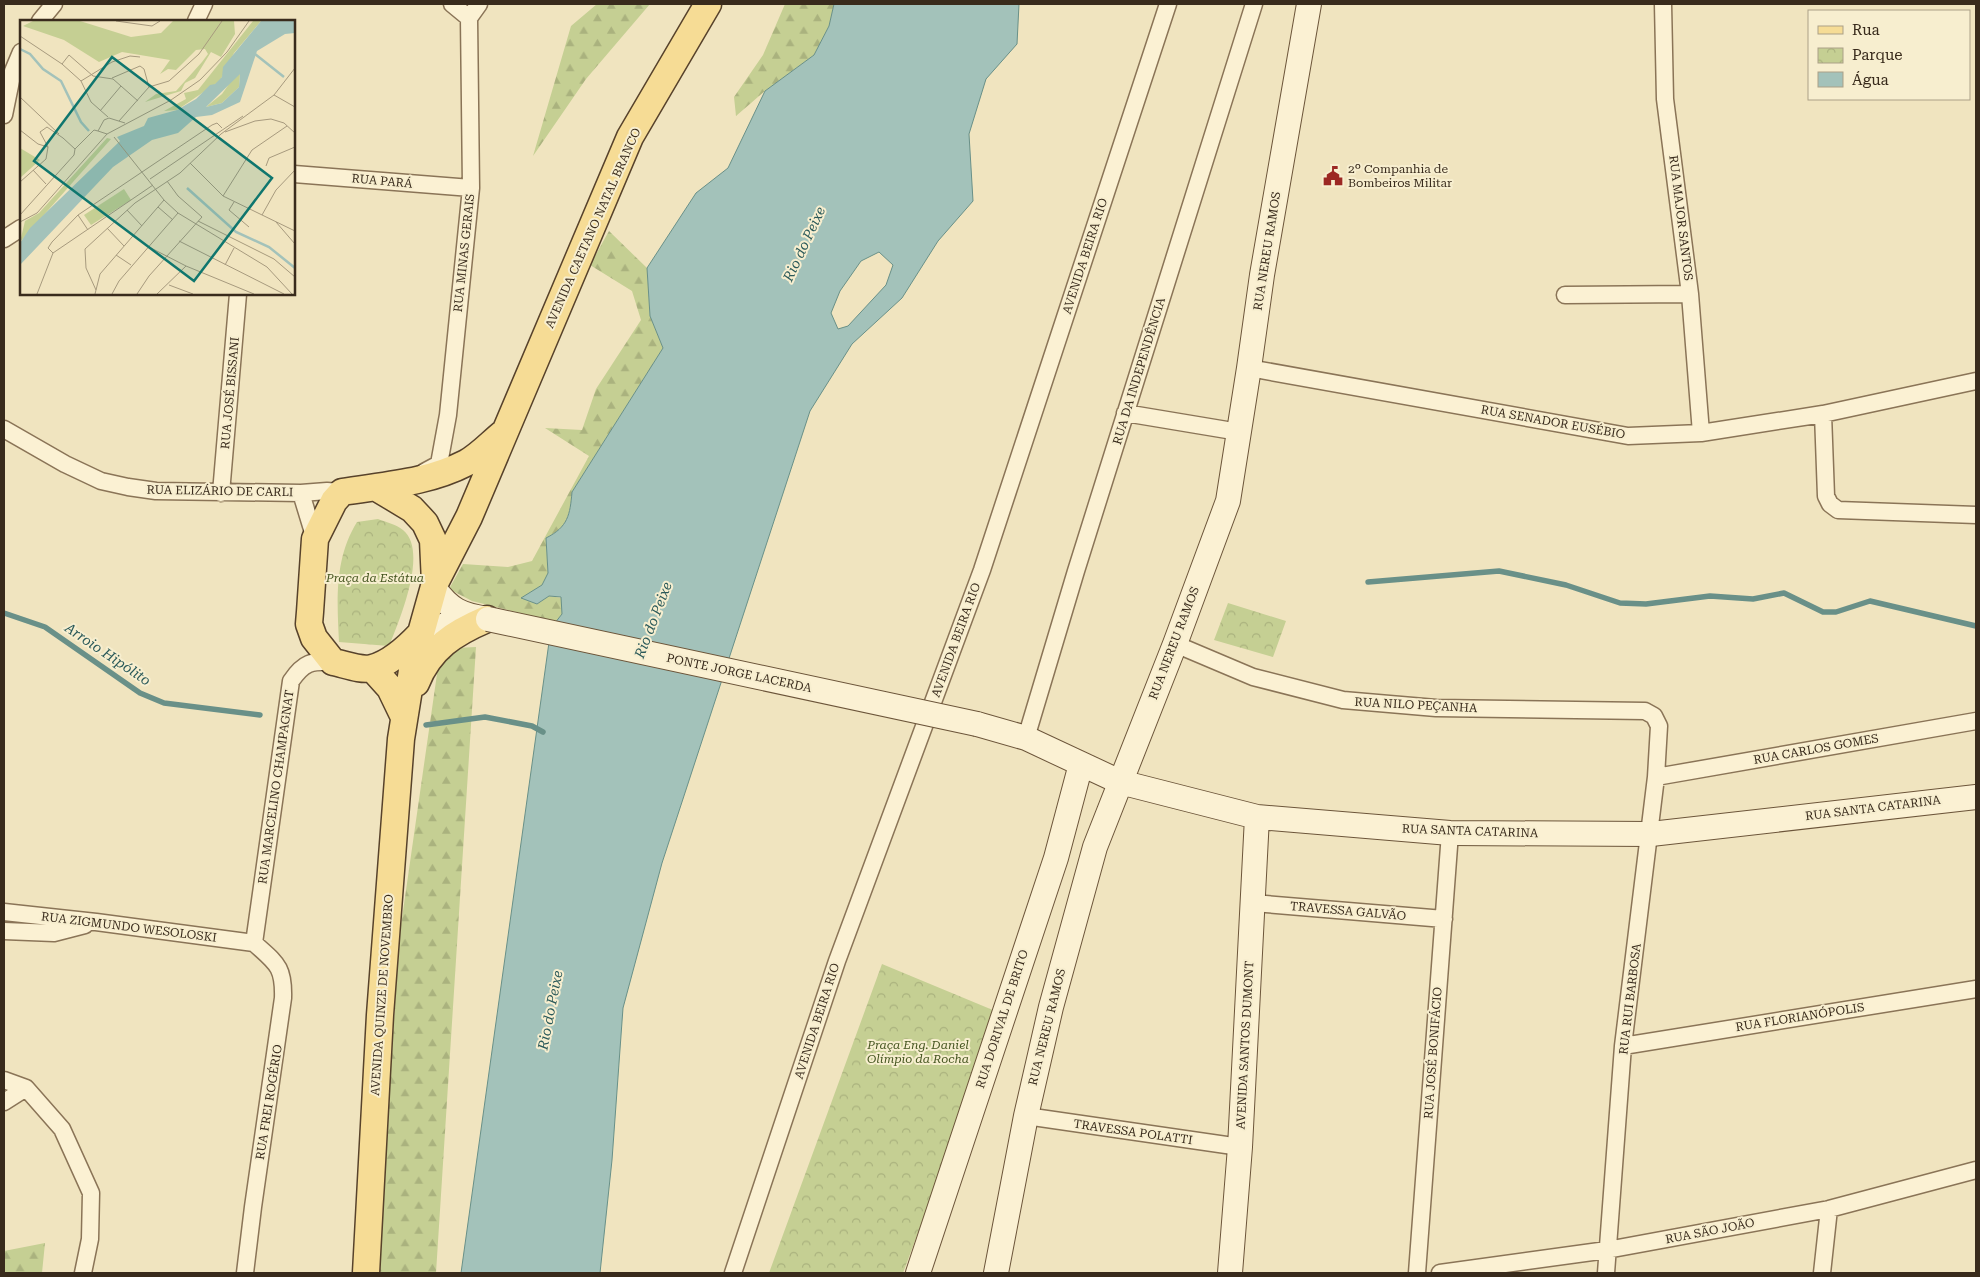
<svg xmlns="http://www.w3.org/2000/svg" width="1980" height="1277" viewBox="0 0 1980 1277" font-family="'Roboto Serif',serif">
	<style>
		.forest { fill: url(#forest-firs) }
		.park { fill: url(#park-crowns) }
		.water { fill: #a3c2ba; stroke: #699088; fill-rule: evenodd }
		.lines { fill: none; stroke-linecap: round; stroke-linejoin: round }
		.stream { stroke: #699088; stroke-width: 5.5 }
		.street-casing { stroke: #8a7457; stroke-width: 19 }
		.secondary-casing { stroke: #6c553a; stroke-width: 26 }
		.primary-casing { stroke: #57422b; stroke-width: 29 }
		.street { stroke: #fbf1d3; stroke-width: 16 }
		.secondary { stroke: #fbf1d3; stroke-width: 24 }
		.primary { stroke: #f6dc95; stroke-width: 26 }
		.secondary-bridge-casing { stroke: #6c553a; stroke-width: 26; stroke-linecap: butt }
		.secondary-bridge { stroke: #fbf1d3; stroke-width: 24 }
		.labels { text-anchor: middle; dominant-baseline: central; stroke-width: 4; stroke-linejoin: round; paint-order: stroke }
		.poi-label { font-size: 12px; fill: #392b1c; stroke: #f7eecf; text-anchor: start }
		.street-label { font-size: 12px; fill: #392b1c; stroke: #f7eecf }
		.park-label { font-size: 12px; font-style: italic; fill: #465621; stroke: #f7eecf }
		.water-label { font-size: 14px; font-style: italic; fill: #2a5959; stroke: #f7eecf }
		.inset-river { fill: none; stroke: #a3c2ba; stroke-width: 2.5 }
		.inset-road { fill: none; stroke: #a79a7e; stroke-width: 1 }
		.view { fill: #0f766e; fill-opacity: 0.15; stroke: #0f766e; stroke-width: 2.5 }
		.inset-edge { fill: none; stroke: #392b1c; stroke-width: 2.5 }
	</style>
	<defs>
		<pattern id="forest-firs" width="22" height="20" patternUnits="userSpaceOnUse" patternTransform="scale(1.25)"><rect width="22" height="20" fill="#c5cf93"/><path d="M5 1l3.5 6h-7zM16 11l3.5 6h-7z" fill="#aab27e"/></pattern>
		<pattern id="park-crowns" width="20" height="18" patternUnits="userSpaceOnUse" patternTransform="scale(1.25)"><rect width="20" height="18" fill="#c5cf93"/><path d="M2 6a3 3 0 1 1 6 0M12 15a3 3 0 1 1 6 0" fill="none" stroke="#aab27e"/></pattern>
	</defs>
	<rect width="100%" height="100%" fill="#f0e4bf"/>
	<path class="forest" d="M597,4H650L586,79L533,156L571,26Z
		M785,4H834L829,26L814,55L765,91L736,116L734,97L763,55Z
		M609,231L647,268L650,316L663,348L572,492C570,515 568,527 546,538L548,573L542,585L522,598L537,604L549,596L562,598V614L556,622L472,601L449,589L463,564L508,567L532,561L589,456L545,428L582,430L596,389L641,320L632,291L590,265Z
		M476,647L436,1273H378L399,939L438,667L456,648Z
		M45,1243L42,1273H4V1251Z"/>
	<path class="park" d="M378,519C386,522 397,525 403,530C429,551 399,621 389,646L339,642C337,601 334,559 357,522Z
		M1228,603L1286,621L1273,657L1214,640Z
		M882,964L1000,1013L903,1273H769Z"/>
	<path class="water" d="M834,4H1019L1017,44L986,79L969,134L973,201L938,241L902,298L852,344L810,411L662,863L623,1008L612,1160L600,1273H461L551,628L562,614L561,597L549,596L537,604L521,598L542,585L548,573L546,538C568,527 570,515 572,492L663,348L650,316L647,268L696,193L728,168L765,91L814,55L829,26ZM879,252L893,265L886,285L848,326L838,329L831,313L840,291L861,261Z"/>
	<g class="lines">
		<path class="stream" d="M1368,582L1499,571L1566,585L1620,603L1646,604L1710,596L1753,599L1784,593L1823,612H1836L1870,601L1976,626
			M4,613L45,627L140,693L164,703L260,715
			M426,725L485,717L532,726L543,732"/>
		<defs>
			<path id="street" d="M452,4L469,18
				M1663,4L1665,99L1690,294L1701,433
				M40,21L54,4
				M196,21L204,4
				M4,115L13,71L21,52
				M294,174L471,188
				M4,239L21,228
				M1565,295L1690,294
				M1249,368L1628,436L1701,433L1823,414L1976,381
				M1125,413L1239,432
				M1823,414L1826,496L1830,504L1838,510L1976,515
				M4,429L65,464L101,481L128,487L156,491L301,493L327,491L342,492
				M424,472L439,464L448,415L471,188L469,18L479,4
				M221,493L238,294
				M301,493L315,539
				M1175,644L1253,677L1343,700L1436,708L1645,711L1654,716L1659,726L1656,777L1623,1046L1606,1273
				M1026,738L1076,571L1254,4
				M1656,777L1976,721
				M1253,903L1444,919
				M4,912L96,922L254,943
				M4,931L54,933L85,925
				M254,943L291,681C304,662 311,661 333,662
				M1623,1046L1976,989
				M4,1080L26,1088L62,1129L91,1193L90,1239L83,1273
				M4,1102L26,1088
				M1026,1116L1240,1147
				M245,1273L253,1207L283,998C284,966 276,963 254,943
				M733,1273L837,961L982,570L1168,4
				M1417,1273L1450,833
				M1440,1273L1607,1250L1829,1209L1976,1170
				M1822,1273L1829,1209"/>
			<path id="secondary" d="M434,588C450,610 461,615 488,619
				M421,633L470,617
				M977,724L1026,738L1120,782L1257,817L1450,833L1651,834L1976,797
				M918,1273L1056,858L1081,764
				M996,1273L1026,1116L1051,1007L1095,847L1175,644L1228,501L1249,368L1262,275L1309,4
				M1230,1273L1240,1147L1257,817"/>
			<path id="primary" d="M436,581L469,517L630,137L708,4
				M421,633C408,647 391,663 372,668C361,671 344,664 333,662L314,638L309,624L310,612L315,539L334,501L342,492C385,485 427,483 466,463C479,456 491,443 502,434
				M372,668L390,688L404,717
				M416,683C430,648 454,633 487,619
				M366,1273L380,1015L401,739L414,658L435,583L433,540L425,523L412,509L377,488"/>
		</defs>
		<use href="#street" class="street-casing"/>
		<use href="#secondary" class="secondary-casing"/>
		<use href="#primary" class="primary-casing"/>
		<use href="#street" class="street"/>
		<use href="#secondary" class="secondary"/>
		<use href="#primary" class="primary"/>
		<defs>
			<path id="secondary-bridge" d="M488,619L977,724"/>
		</defs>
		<use href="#secondary-bridge" class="secondary-bridge-casing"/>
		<use href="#secondary-bridge" class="secondary-bridge"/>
	</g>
	<defs>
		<symbol id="civic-bare" viewBox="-9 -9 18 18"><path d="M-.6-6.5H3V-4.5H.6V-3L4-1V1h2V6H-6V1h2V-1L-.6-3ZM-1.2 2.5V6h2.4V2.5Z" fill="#9c2823" stroke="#f7eecf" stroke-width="2.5" paint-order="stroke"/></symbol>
	</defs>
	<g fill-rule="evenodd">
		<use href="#civic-bare" x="1319" y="162" width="28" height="28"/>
	</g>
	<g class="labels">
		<g class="poi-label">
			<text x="1348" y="169">2º Companhia de<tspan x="1348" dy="14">Bombeiros Militar</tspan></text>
		</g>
		<g class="street-label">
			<text transform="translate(382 181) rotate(5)">RUA PARÁ</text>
			<text transform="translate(1681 218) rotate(83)">RUA MAJOR SANTOS</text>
			<text transform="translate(593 228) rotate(-66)">AVENIDA CAETANO NATAL BRANCO</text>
			<text transform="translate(1267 251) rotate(-81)">RUA NEREU RAMOS</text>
			<text transform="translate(464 253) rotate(-84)">RUA MINAS GERAIS</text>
			<text transform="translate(1085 256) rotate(-72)">AVENIDA BEIRA RIO</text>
			<text transform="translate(1139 371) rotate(-73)">RUA DA INDEPENDÊNCIA</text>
			<text transform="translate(230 393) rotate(-85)">RUA JOSÉ BISSANI</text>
			<text transform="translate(1553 422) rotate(10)">RUA SENADOR EUSÉBIO</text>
			<text transform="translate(220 491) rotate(1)">RUA ELIZÁRIO DE CARLI</text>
			<text transform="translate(956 640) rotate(-70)">AVENIDA BEIRA RIO</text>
			<text transform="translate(1174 643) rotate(-69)">RUA NEREU RAMOS</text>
			<text transform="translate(739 673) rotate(12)">PONTE JORGE LACERDA</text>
			<text transform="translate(1416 705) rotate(3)">RUA NILO PEÇANHA</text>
			<text transform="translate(1816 749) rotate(-10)">RUA CARLOS GOMES</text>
			<text transform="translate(276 787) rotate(-82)">RUA MARCELINO CHAMPAGNAT</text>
			<text transform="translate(1873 808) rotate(-7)">RUA SANTA CATARINA</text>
			<text transform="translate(1470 831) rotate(2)">RUA SANTA CATARINA</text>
			<text transform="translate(1348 911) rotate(5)">TRAVESSA GALVÃO</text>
			<text transform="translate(129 927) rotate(7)">RUA ZIGMUNDO WESOLOSKI</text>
			<text transform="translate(382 995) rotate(-86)">AVENIDA QUINZE DE NOVEMBRO</text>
			<text transform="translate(1630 999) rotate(-83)">RUA RUI BARBOSA</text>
			<text transform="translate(1800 1017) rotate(-9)">RUA FLORIANÓPOLIS</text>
			<text transform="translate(1002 1019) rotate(-72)">RUA DORIVAL DE BRITO</text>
			<text transform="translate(817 1021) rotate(-72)">AVENIDA BEIRA RIO</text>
			<text transform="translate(1047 1027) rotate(-76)">RUA NEREU RAMOS</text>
			<text transform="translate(1245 1045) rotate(-87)">AVENIDA SANTOS DUMONT</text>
			<text transform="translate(1433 1053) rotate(-86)">RUA JOSÉ BONIFÁCIO</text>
			<text transform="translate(269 1102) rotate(-81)">RUA FREI ROGÉRIO</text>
			<text transform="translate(1133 1132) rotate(8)">TRAVESSA POLATTI</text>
			<text transform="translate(1710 1231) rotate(-11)">RUA SÃO JOÃO</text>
		</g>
		<g class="park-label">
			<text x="375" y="578">Praça da Estátua</text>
			<text x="918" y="1045">Praça Eng. Daniel<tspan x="918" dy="14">Olímpio da Rocha</tspan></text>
		</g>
		<g class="water-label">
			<text transform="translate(804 244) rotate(-65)">Rio do Peixe</text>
			<text transform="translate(653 620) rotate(-69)">Rio do Peixe</text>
			<text transform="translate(108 654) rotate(34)">Arroio Hipólito</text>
			<text transform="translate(550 1010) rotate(-79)">Rio do Peixe</text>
		</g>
	</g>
	<g transform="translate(20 20)">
		<rect width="275" height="275" fill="#f0e4bf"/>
		<path d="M13,1H60L111,17L141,13L153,1H214L215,14L201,37L191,32L175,58L165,63L161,71L125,82L136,74L156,71L182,42L188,34L185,29L176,30L156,50L148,49L140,54L150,40L102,32L79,42L44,20L3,6ZM233,1H241L214,33L200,61L157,90L144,91L166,79L164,73L178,70ZM216,54H220L219,67L202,83L186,87L202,74ZM87,118L91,119L0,222L5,201L19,193ZM0,128L20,140L0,158Z" fill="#c5cf93"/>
		<path d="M104,169L111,180L71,205L64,195Z" fill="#c5cf93"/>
		<path d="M241,1H275V13L265,14L237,31L220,82L192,95L176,97L158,113L132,120L93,147L0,245V223L10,208L100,121L97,117L124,106L128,98L157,90L176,79L190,65L195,64L202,57L203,47ZM220,54L219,67L202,83L186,87Z" fill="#a3c2ba" fill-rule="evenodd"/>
		<path class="inset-river" d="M0,29L10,34L23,49L41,61L61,102L69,111M235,34L264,57M167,168L216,212L249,227L275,248"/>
		<path class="inset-road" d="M96,1L132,6L140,1M0,16L42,44L61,61L71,82L88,97M42,44L49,35L73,56L93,59L118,81M92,58L120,46L124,49L129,67M61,61L92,42L110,36L120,37M254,75L275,87M0,77L39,114M80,91L101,66M99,101L129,67L149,61L179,34L202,1M0,110L18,124L28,127M205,112L235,101L251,99L264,103L275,113M87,114L78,111L84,100L89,98L105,103M94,117L144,180L158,193L247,247L272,274M43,118L55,129M55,129L74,110L78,111M170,143L203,176L275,211M246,146L249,138L275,127M13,150L26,164M130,159L223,96M0,162L26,139L28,127L20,112L27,107L43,118M203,176L232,130L267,106M214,182L209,190L229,207M138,187L153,200M107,190L122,206M0,195L54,135L55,129M58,195L68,210M242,195L256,170L275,150M178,201L254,239L275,257M0,202L17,193L87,114L151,80L180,60L207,32L229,1M256,202L275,224M87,208L104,226M159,221L264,274M129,227L166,246L234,274M65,229L115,183L160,153L201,114L254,75L275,48M65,229L66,248L76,270M33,233L28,228L32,222L58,195L192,105L197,103L202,108M33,233L133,165M96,235L111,245M205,245L214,228M149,265L173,274M17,274L33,233M75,274L80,254L144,180M92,274L99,261L158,193M117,274L129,256L182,197L158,176L147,161M137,274L166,246"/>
		<path class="view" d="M92,37L252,158L174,261L14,141Z"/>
		<rect width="275" height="275" class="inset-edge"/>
	</g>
	<rect width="1980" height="1277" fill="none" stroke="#392b1c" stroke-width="10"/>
	<rect x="1808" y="10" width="162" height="90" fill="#f7eecf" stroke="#aba087"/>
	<rect x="1818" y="26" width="25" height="8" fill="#f6dc95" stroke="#aba087"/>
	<text x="1852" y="35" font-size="15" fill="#392b1c">Rua</text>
	<rect x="1818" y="48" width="25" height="15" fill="url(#park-crowns)" stroke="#aba087"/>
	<text x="1852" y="60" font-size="15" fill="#392b1c">Parque</text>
	<rect x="1818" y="72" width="25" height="15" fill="#a3c2ba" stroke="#aba087"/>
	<text x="1852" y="85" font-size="15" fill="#392b1c">Água</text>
</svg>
